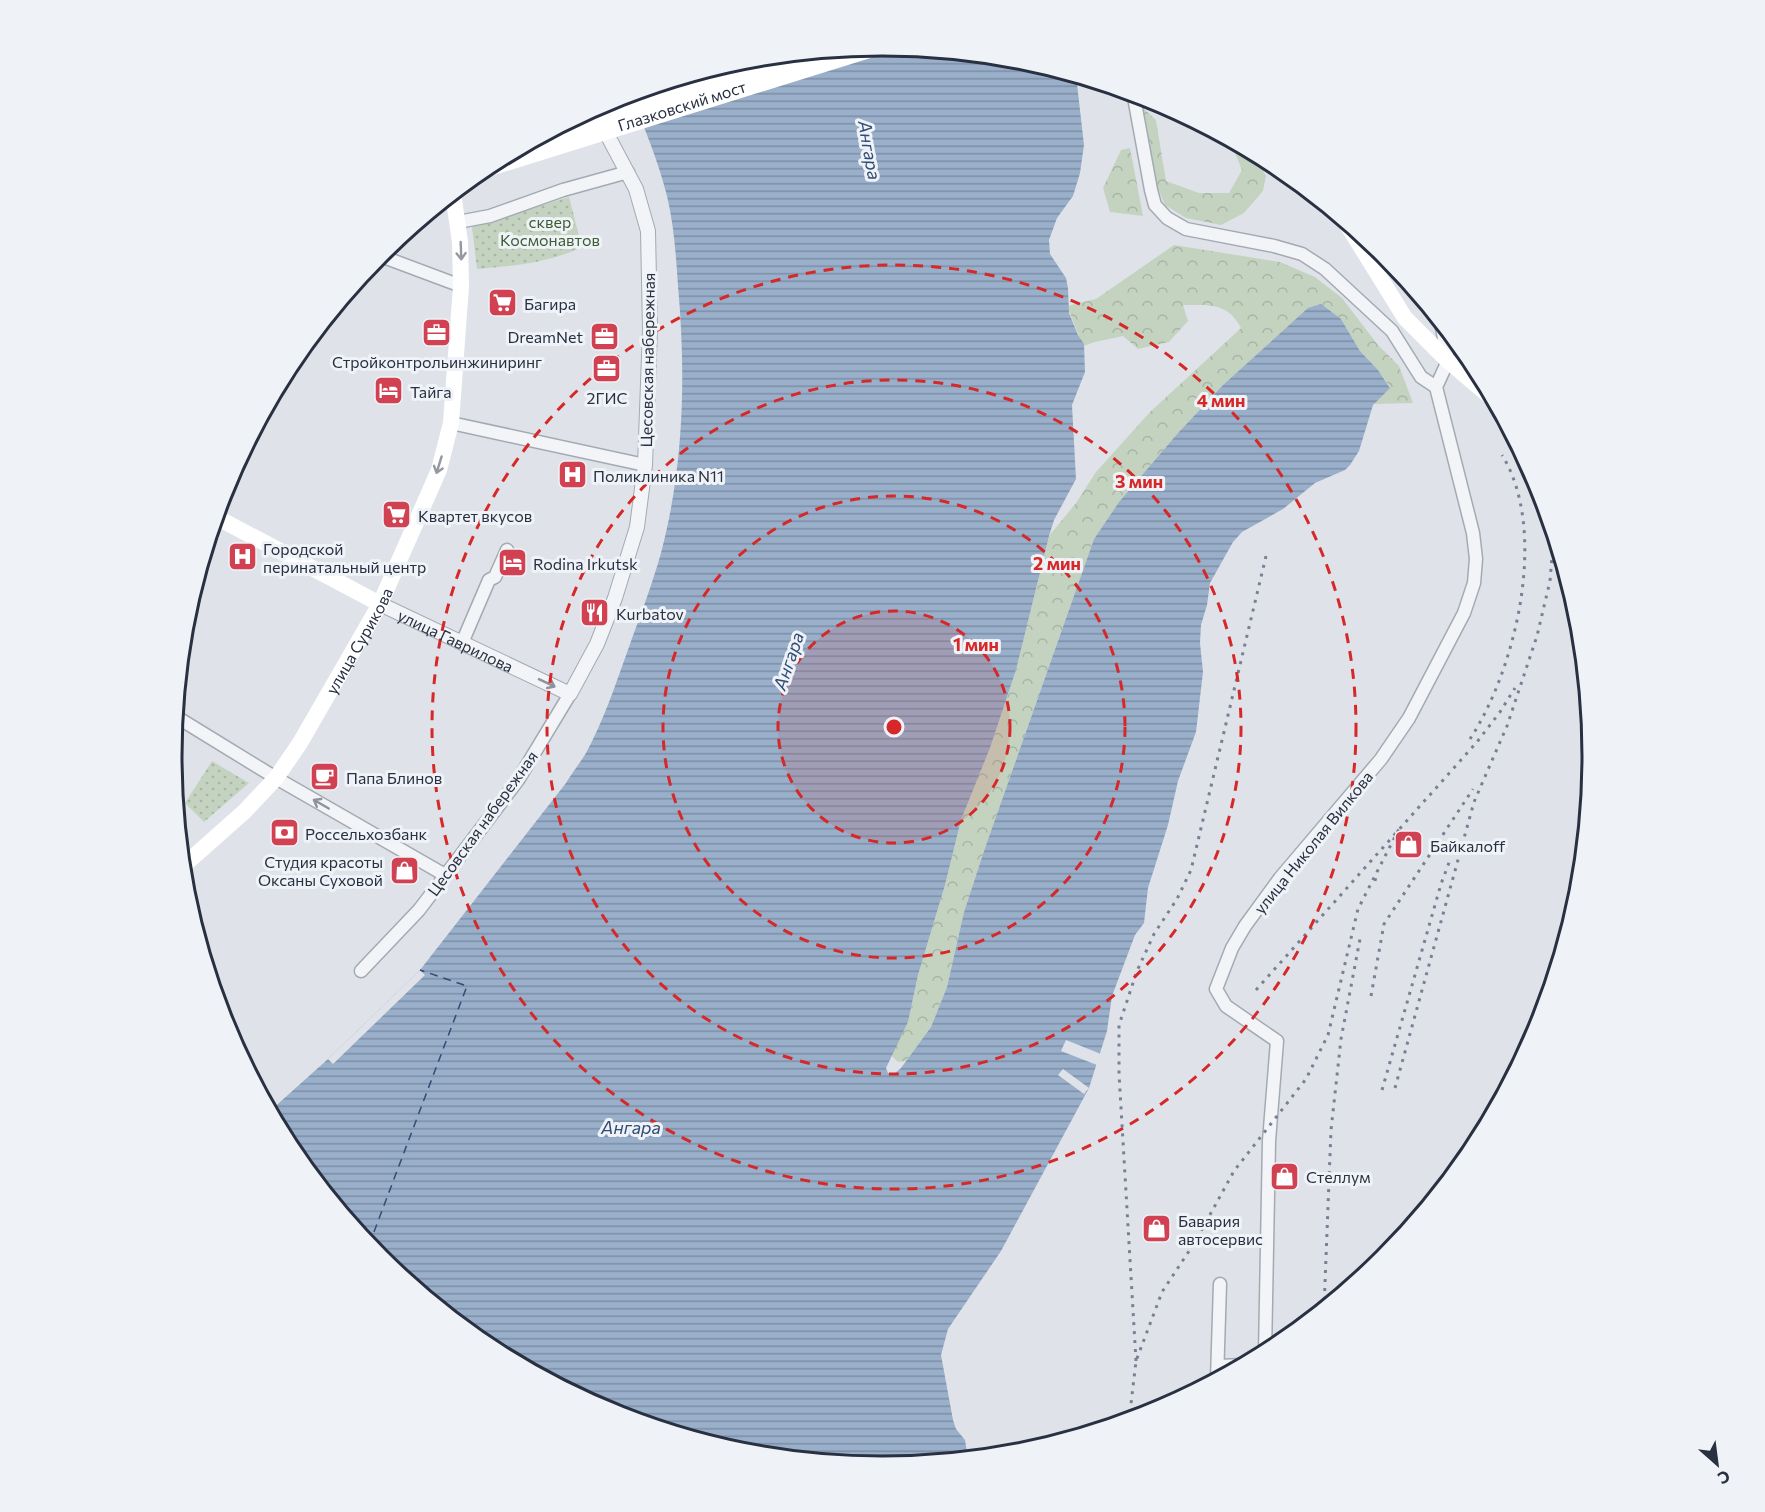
<svg xmlns="http://www.w3.org/2000/svg" width="1765" height="1512" viewBox="0 0 1765 1512" font-family="Commissioner,sans-serif">
	<style>
		.grass { fill: url(#grass-dots) }
		.forest { fill: url(#forest-crowns) }
		.water { fill: url(#water-rules) }
		.pier { fill: #dfe3e9 }
		.lines { fill: none; stroke-linecap: round; stroke-linejoin: round }
		.ferry { stroke: #314d76; stroke-width: 1.5; stroke-dasharray: 8 6; stroke-linecap: butt }
		.pedestrian-casing { stroke: #a4aab3; stroke-width: 11 }
		.minor-casing { stroke: #a4aab3; stroke-width: 15 }
		.tertiary-casing { stroke: #a4aab3; stroke-width: 16 }
		.pedestrian { stroke: #f2f4f7; stroke-width: 8 }
		.minor { stroke: #f2f4f7; stroke-width: 12 }
		.tertiary { stroke: #f2f4f7; stroke-width: 14 }
		.secondary { stroke: #fff; stroke-width: 16 }
		.tram { stroke: #788193; stroke-width: 1.5 }
		.rail { stroke: #788193; stroke-width: 3; stroke-dasharray: 3 6; stroke-linecap: butt }
		.secondary-bridge { stroke: #fff; stroke-width: 16 }
		.oneway { stroke: #9498a0 }
		.oneway2 { stroke: #8d929c }
		.ring { fill: none; stroke: #d62828; stroke-width: 3; stroke-dasharray: 10 8 }
		.labels { text-anchor: middle; dominant-baseline: central; stroke-width: 6; stroke-linejoin: round; paint-order: stroke }
		.street-label { font-size: 16px; fill: #283041; stroke: #eff2f6 }
		.park-label { font-size: 16px; fill: #3b5d35; stroke: #eff2f6 }
		.poi-label { font-size: 16px; fill: #283041; stroke: #eff2f6; text-anchor: start }
		.water-label { font-size: 18px; font-style: italic; fill: #314d76; stroke: #eff2f6 }
		.rim { fill: none; stroke: #283041; stroke-width: 3 }
		.centre { fill: #d62828; stroke: #eff2f6; stroke-width: 3 }
		.ring-label { font-size: 18px; text-anchor: middle; font-weight: bold; fill: #d62828; stroke: #eff2f6; stroke-width: 6; stroke-linejoin: round; paint-order: stroke }
	</style>
	<defs>
		<pattern id="grass-dots" width="8" height="8" patternUnits="userSpaceOnUse" patternTransform="scale(1.5)"><rect width="8" height="8" fill="#c4d3c0"/><path d="M2 2h.1M6 6h.1" fill="none" stroke="#a8b5a6" stroke-width="1.8" stroke-linecap="round"/></pattern>
		<pattern id="forest-crowns" width="20" height="18" patternUnits="userSpaceOnUse" patternTransform="scale(1.5)"><rect width="20" height="18" fill="#c4d3c0"/><path d="M2 6a3 3 0 1 1 6 0M12 15a3 3 0 1 1 6 0" fill="none" stroke="#a8b5a6"/></pattern>
		<pattern id="water-rules" width="6" height="5" patternUnits="userSpaceOnUse" patternTransform="scale(1.5)"><rect width="6" height="5" fill="#99afca"/><path d="M0 2.5h6" fill="none" stroke="#7d8fa6"/></pattern>
	</defs>
	<rect width="100%" height="100%" fill="#dfe3e9"/>
	<path class="grass" d="M569,197L582,247C549,263 513,266 477,269L472,227Z
		M212,761L249,783L204,822L185,803Z"/>
	<path class="forest" d="M1142,107L1156,120L1166,181L1199,193H1229L1242,170L1230,140L1252,151L1266,176L1263,191L1244,213L1221,225L1186,218L1165,205L1153,176L1141,116Z
		M1130,148L1143,216L1110,212L1103,188L1121,150Z
		M1174,245L1280,262L1315,277L1342,298L1378,345L1399,366L1413,403L1373,404L1390,387L1378,370L1360,351L1341,319L1222,386L1178,433L1119,502L1094,539L985,848L964,912L947,987L931,1027L906,1061L898,1062L891,1055L893,1051L908,1022L918,975L945,885L961,820L990,748L1016,670L1049,536L1076,503L1096,472L1150,412L1241,328C1228,302 1208,305 1183,305L1188,321L1169,342L1138,349L1123,336L1095,342L1083,346L1067,306L1096,299Z"/>
	<path class="water" d="M882,45L1022,59L1076,75L1084,145L1080,173L1073,196L1057,218L1049,240L1050,254L1066,278L1068,288L1069,313L1078,335L1084,344L1085,372L1072,405L1076,479L1054,520L1049,536L1016,670L990,748L961,820L945,885L918,975L908,1022L886,1068L888,1073L894,1074L901,1068L931,1027L947,987L964,912L985,848L1094,539L1119,502L1178,433L1222,386L1308,308L1321,304L1341,319L1360,351L1378,370L1390,388L1373,405L1359,451L1350,465L1345,470L1315,483L1283,509L1242,532L1233,542L1210,583L1207,605L1201,625L1200,643L1203,672L1196,732L1178,781L1168,825L1148,888L1144,923L1135,935L1112,996L1107,1031L1089,1088L1001,1251L948,1329L941,1355L953,1420L956,1429L965,1440L968,1459L882,1467L743,1453L610,1413L487,1347L380,1259L291,1151L270,1111L328,1059L420,970L566,783C572,773 580,763 586,753C604,720 616,683 629,647C640,616 652,585 661,553C684,466 686,375 678,286C676,256 674,225 667,196C658,160 644,127 630,93L744,59Z"/>
	<path class="pier" d="M420,970L425,975L333,1064L328,1059Z
		M1066,1040L1101,1054L1097,1065L1061,1051Z
		M1063,1069L1089,1088L1084,1094L1058,1075Z"/>
	<g class="lines">
		<path class="ferry" d="M369,1245L467,986L420,970"/>
		<defs>
			<path id="pedestrian" d="M608,100L609,101"/>
			<path id="minor" d="M1133,92L1151,190L1155,205L1167,218L1186,229L1274,246L1302,254L1325,269L1392,331L1421,377L1436,387
				M458,222L490,216L563,190L628,172
				M378,255L461,286
				M451,423L645,465
				M462,643L489,580L495,577L507,550
				M175,716L276,778L445,875
				M361,971L419,910L518,780L570,694
				M1265,1354L1269,1141L1277,1041L1226,1006L1216,989L1232,948L1245,926L1280,878L1381,759L1409,718L1464,613L1474,583L1476,559L1473,533L1436,387L1448,361L1441,322
				M1218,1366L1244,1365
				M1217,1379L1220,1284"/>
			<g id="tertiary">
				<path id="s1" d="M380,604L570,694L597,644L615,598L637,527L645,465L650,329L648,231L636,189L593,108"/>
			</g>
		</defs>
		<use href="#pedestrian" class="pedestrian-casing"/>
		<use href="#minor" class="minor-casing"/>
		<use href="#tertiary" class="tertiary-casing"/>
		<use href="#pedestrian" class="pedestrian"/>
		<use href="#minor" class="minor"/>
		<use href="#tertiary" class="tertiary"/>
		<g class="secondary">
			<path d="M1343,218L1405,318L1448,361L1494,400"/>
			<path d="M216,517L380,604"/>
			<path id="s2" d="M182,867L245,811L276,778L300,743L380,604L439,470L451,423L461,286L460,242L453,193"/>
		</g>
		<path class="tram" id="s3" d="M485,167L869,46"/>
		<path class="rail" d="M1470,739C1516,669 1549,531 1502,455
			M1375,881L1377,872L1399,829
			M1256,990L1477,742L1500,712L1515,688
			M1371,996L1384,924L1473,789
			M1395,1088L1474,802L1507,726L1537,636L1550,581L1554,532
			M1382,1090L1441,884L1450,860
			M1324,1309L1331,1130L1341,1039L1360,939
			M1136,1361L1119,1074V1025L1137,971L1154,934L1177,899L1191,870L1267,552
			M1129,1421L1136,1361L1162,1292L1195,1242L1234,1171L1306,1079L1328,1035L1358,909L1377,872"/>
		<path class="secondary-bridge" d="M532,141L823,51
			M480,171L885,45"/>
	</g>
	<defs><path id="oneway-shaft" d="M-6 0H5M1.5-3L5.5 0L1.5 3" fill="none" stroke-width="1.6" stroke-linecap="round" stroke-linejoin="round" transform="scale(1.5)"/></defs>
	<g class="oneway">
		<use href="#oneway-shaft" transform="translate(461 251) rotate(88)"/>
		<use href="#oneway-shaft" transform="translate(439 465) rotate(107)"/>
	</g>
	<g class="oneway2">
		<use href="#oneway-shaft" transform="translate(547 683) rotate(25)"/>
		<use href="#oneway-shaft" transform="translate(321 804) rotate(-150)"/>
	</g>
	<circle cx="894" cy="727" r="116" fill="#d62828" fill-opacity=".12"/>
	<g class="ring">
		<circle cx="894" cy="727" r="116"/>
		<circle cx="894" cy="727" r="231"/>
		<circle cx="894" cy="727" r="347"/>
		<circle cx="894" cy="727" r="462"/>
	</g>
	<defs>
		<symbol id="supermarket-square" viewBox="-11 -11 22 22"><rect x="-9" y="-9" width="18" height="18" rx="4" fill="#d14151" stroke="#eff2f6"/><path d="M-6-5.5h2.5l.6 2H6L4.5 2H-2.5L-4.4-4H-6ZM-1.5 3.2a1.3 1.3 0 1 0 .1 0ZM3 3.2a1.3 1.3 0 1 0 .1 0Z" fill="#fff"/></symbol>
		<symbol id="office-square" viewBox="-11 -11 22 22"><rect x="-9" y="-9" width="18" height="18" rx="4" fill="#d14151" stroke="#eff2f6"/><path d="M-6-3h4V-5.5h4V-3h4V5H-6ZM-1-4.5V-3h2v-1.5ZM-6 0V1H6V0Z" fill="#fff"/></symbol>
		<symbol id="hotel-square" viewBox="-11 -11 22 22"><rect x="-9" y="-9" width="18" height="18" rx="4" fill="#d14151" stroke="#eff2f6"/><path d="M-6-4.5h1.5V1H6V5H4.5V3h-9V5H-6ZM-4 0a1.8 1.8 0 1 1 3.6 0ZM.5 0V-2.5h3Q6-2.5 6 0Z" fill="#fff"/></symbol>
		<symbol id="hospital-square" viewBox="-11 -11 22 22"><rect x="-9" y="-9" width="18" height="18" rx="4" fill="#d14151" stroke="#eff2f6"/><path d="M-5-5h3v3.5h4V-5h3V5h-3V1.5h-4V5h-3Z" fill="#fff"/></symbol>
		<symbol id="restaurant-square" viewBox="-11 -11 22 22"><rect x="-9" y="-9" width="18" height="18" rx="4" fill="#d14151" stroke="#eff2f6"/><path d="M-5-6h1v4h1v-4h1v4h1v-4h1v5L-1.5 .5V6h-2V.5L-5-1ZM5-6V6H3V1.5H1.5Q1.5-4 5-6Z" fill="#fff"/></symbol>
		<symbol id="cafe-square" viewBox="-11 -11 22 22"><rect x="-9" y="-9" width="18" height="18" rx="4" fill="#d14151" stroke="#eff2f6"/><path d="M-5.5-4.5H6V0H3Q3 3.5 0 3.5H-2.5Q-5.5 3.5-5.5 0ZM3-3.2v2h1.7v-2ZM-6 4.5H4V6H-6Z" fill="#fff"/></symbol>
		<symbol id="bank-square" viewBox="-11 -11 22 22"><rect x="-9" y="-9" width="18" height="18" rx="4" fill="#d14151" stroke="#eff2f6"/><path d="M-6-4H6V4H-6ZM0-2.3a2.3 2.3 0 1 0 0 4.6a2.3 2.3 0 1 0 0-4.6Z" fill="#fff"/></symbol>
		<symbol id="shop-square" viewBox="-11 -11 22 22"><rect x="-9" y="-9" width="18" height="18" rx="4" fill="#d14151" stroke="#eff2f6"/><path d="M-5-2.5h2.3a2.7 3.5 0 0 1 5.4 0H5L5.5 6h-11ZM-1.5-2.5h3a1.5 2.3 0 0 0-3 0Z" fill="#fff"/></symbol>
	</defs>
	<g fill-rule="evenodd">
		<use href="#supermarket-square" x="486" y="286" width="33" height="33"/>
		<use href="#office-square" x="420" y="316" width="33" height="33"/>
		<use href="#office-square" x="588" y="320" width="33" height="33"/>
		<use href="#office-square" x="590" y="352" width="33" height="33"/>
		<use href="#hotel-square" x="372" y="374" width="33" height="33"/>
		<use href="#hospital-square" x="556" y="458" width="33" height="33"/>
		<use href="#supermarket-square" x="380" y="498" width="33" height="33"/>
		<use href="#hospital-square" x="226" y="540" width="33" height="33"/>
		<use href="#hotel-square" x="496" y="546" width="33" height="33"/>
		<use href="#restaurant-square" x="578" y="596" width="33" height="33"/>
		<use href="#cafe-square" x="308" y="760" width="33" height="33"/>
		<use href="#bank-square" x="268" y="816" width="33" height="33"/>
		<use href="#shop-square" x="1392" y="828" width="33" height="33"/>
		<use href="#shop-square" x="388" y="854" width="33" height="33"/>
		<use href="#shop-square" x="1268" y="1160" width="33" height="33"/>
		<use href="#shop-square" x="1140" y="1212" width="33" height="33"/>
	</g>
	<g class="labels">
		<g class="street-label">
			<text stroke="none"><textPath href="#s3" startOffset="206">Глазковский мост</textPath></text>
			<text transform="translate(647 360) rotate(-89)">Цесовская набережная</text>
			<text stroke="none"><textPath href="#s1" startOffset="84">улица Гаврилова</textPath></text>
			<text stroke="none"><textPath href="#s2" startOffset="290">улица Сурикова</textPath></text>
			<text transform="translate(482 823) rotate(-54)">Цесовская набережная</text>
			<text transform="translate(1313 842) rotate(-51)">улица Николая Вилкова</text>
		</g>
		<g class="park-label">
			<text x="550" y="221">сквер<tspan x="550" dy="18">Космонавтов</tspan></text>
		</g>
		<g class="poi-label">
			<text x="524" y="303">Багира</text>
			<text x="583" y="336" text-anchor="end">DreamNet</text>
			<text x="437" y="361" text-anchor="middle">Стройконтрольинжиниринг</text>
			<text x="410" y="391">Тайга</text>
			<text x="607" y="397" text-anchor="middle">2ГИС</text>
			<text x="593" y="475">Поликлиника N11</text>
			<text x="418" y="515">Квартет вкусов</text>
			<text x="263" y="548">Городской<tspan x="263" dy="18">перинатальный центр</tspan></text>
			<text x="533" y="563">Rodina Irkutsk</text>
			<text x="616" y="613">Kurbatov</text>
			<text x="346" y="777">Папа Блинов</text>
			<text x="305" y="833">Россельхозбанк</text>
			<text x="1430" y="845">Байкалoff</text>
			<text x="383" y="861" text-anchor="end">Студия красоты<tspan x="383" dy="18">Оксаны Суховой</tspan></text>
			<text x="1306" y="1176">Стеллум</text>
			<text x="1178" y="1220">Бавария<tspan x="1178" dy="18">автосервис</tspan></text>
		</g>
		<g class="water-label">
			<text transform="translate(870 150) rotate(80)">Ангара</text>
			<text transform="translate(788 661) rotate(-71)">Ангара</text>
			<text x="631" y="1127">Ангара</text>
		</g>
	</g>
	<path d="M0 0H1765V1512H0ZM182 756a700 700 0 1 1 1400 0a700 700 0 1 1-1400 0Z" fill="#eff2f6" fill-rule="evenodd"/>
	<path class="rim" d="M182 756a700 700 0 1 1 1400 0a700 700 0 1 1-1400 0Z"/>
	<circle cx="894" cy="727" r="9" class="centre"/>
	<g class="ring-label">
		<text x="1221" y="407">4 мин</text>
		<text x="1139" y="488">3 мин</text>
		<text x="1057" y="570">2 мин</text>
		<text x="976" y="651">1 мин</text>
	</g>
	<g transform="translate(1717 1464) rotate(152)" stroke="#eff2f6" stroke-width="4.5" paint-order="stroke">
	<path d="M0-4.5L10 22L0 15L-10 22Z" fill="#283041"/>
	<text y="-9" font-size="16" font-weight="bold" text-anchor="middle" fill="#283041">С</text>
	</g>
</svg>
